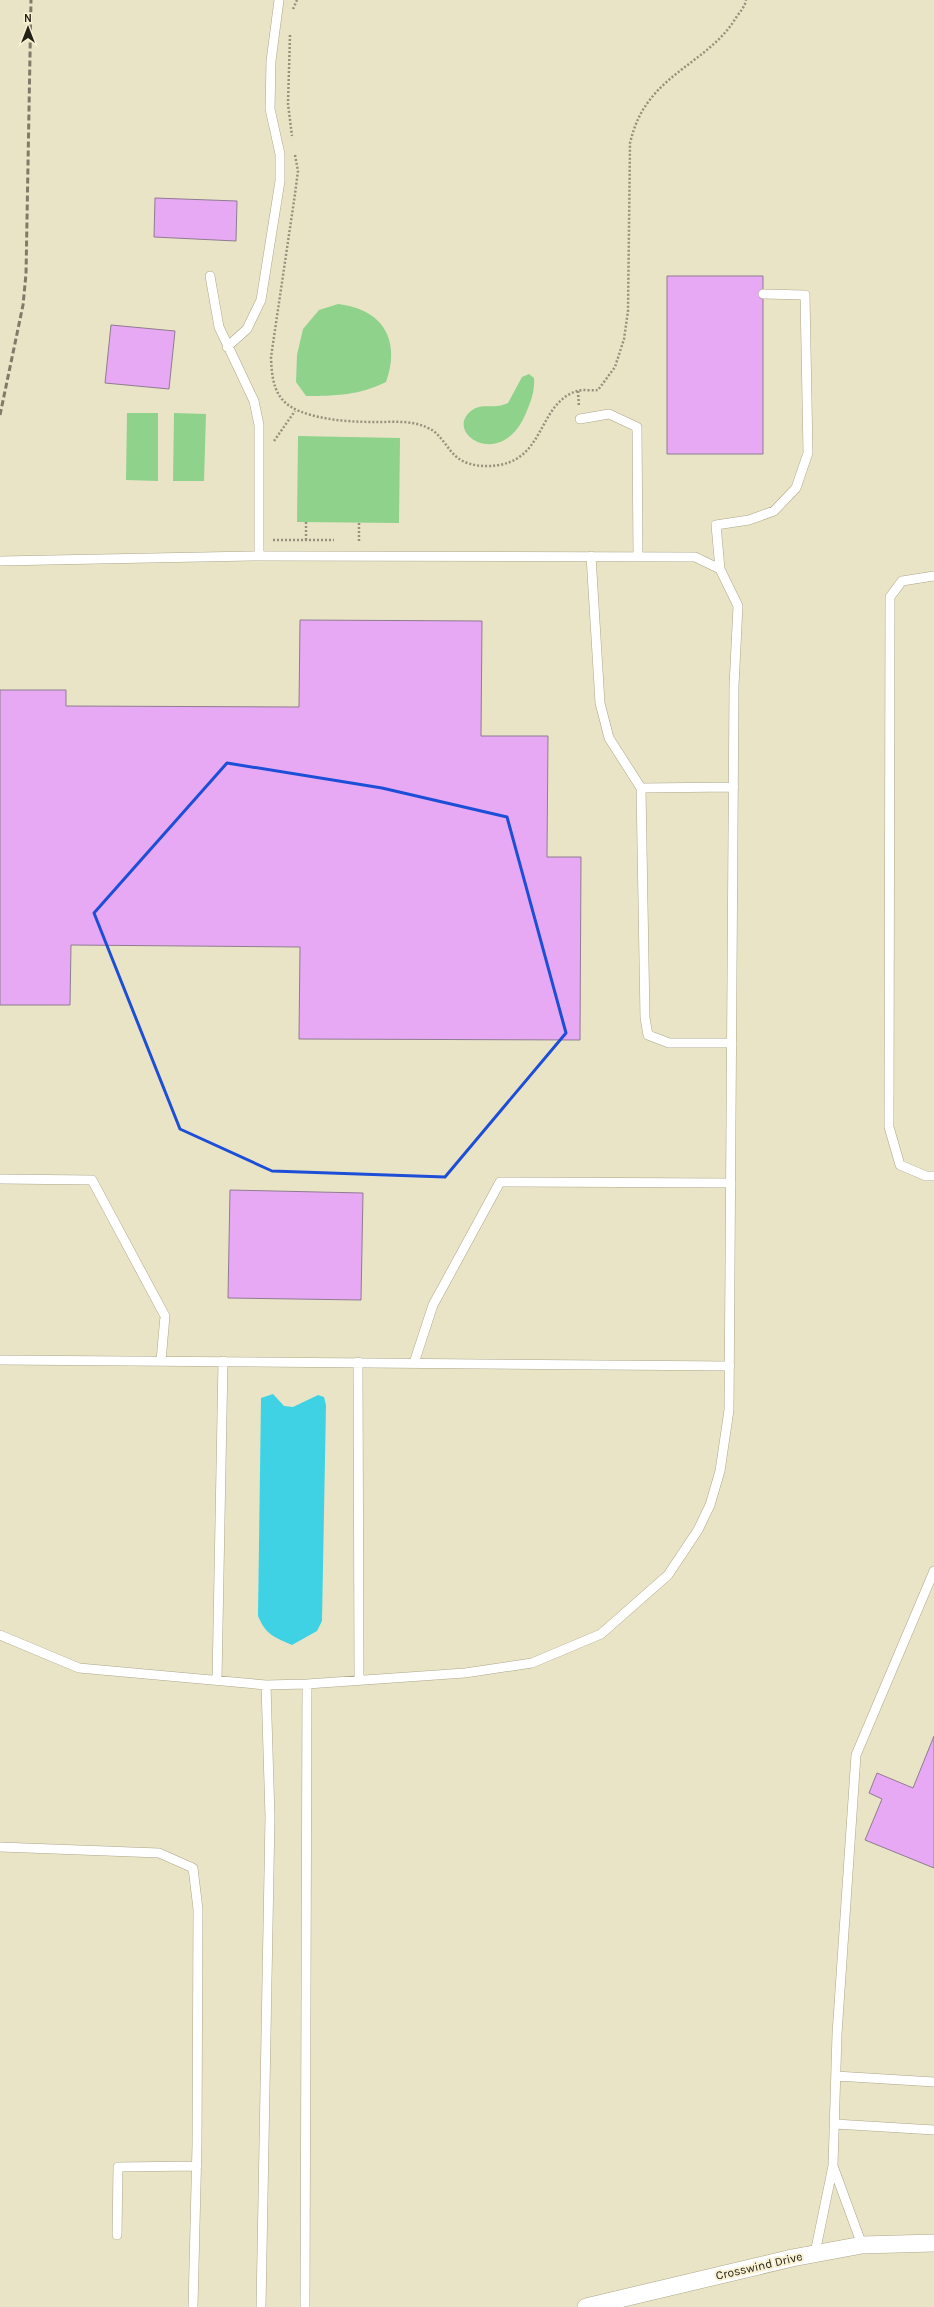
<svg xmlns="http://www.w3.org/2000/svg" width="934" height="2307" viewBox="0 0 934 2307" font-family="Karla,sans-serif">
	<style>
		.green { fill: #8ed28c }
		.water { fill: #3fd2e4 }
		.building { fill: #e7a9f3; stroke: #8e7c91 }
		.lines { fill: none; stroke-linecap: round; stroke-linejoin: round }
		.service-casing { stroke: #aca68a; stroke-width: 10 }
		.minor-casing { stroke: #aca68a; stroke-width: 18 }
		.path { stroke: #96917c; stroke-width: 2.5; stroke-dasharray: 2 2; stroke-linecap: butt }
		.service { stroke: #fff; stroke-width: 9 }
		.minor { stroke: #fff; stroke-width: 17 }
		.rail { stroke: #807b68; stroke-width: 3; stroke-dasharray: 6 3; stroke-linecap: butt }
		.marked { fill: none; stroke: #1d4ed8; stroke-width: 3; stroke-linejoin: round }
		.labels { text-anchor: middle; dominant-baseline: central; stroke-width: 4; stroke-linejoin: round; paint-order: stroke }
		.street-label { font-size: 12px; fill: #242116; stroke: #f8f1d4 }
	</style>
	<rect width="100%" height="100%" fill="#eae4c7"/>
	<path class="green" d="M338,304C383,309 401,340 386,382C360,395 336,396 306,396L296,382L297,355L303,329L319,310Z
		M529,374L534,378C535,391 531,401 526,413C502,472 443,433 471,411C482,402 493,410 508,403L522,377Z
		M127,413H158V481L126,480Z
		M174,413L206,414L204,481H173Z
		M298,436L400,438L399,523L297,522Z"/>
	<path class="water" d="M273,1394L284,1406L293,1407L318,1395L324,1397L326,1405L322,1621L317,1631L292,1645C274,1637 266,1635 258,1616L261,1398Z"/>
	<path class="building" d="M155,198L237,201L236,241L154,237Z
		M667,276H763V454H667Z
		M111,325L175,331L169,389L105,383Z
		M300,620L482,621L481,736H548L547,857H581L580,1040L299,1039L300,947L71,945L70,1005H0V690H66V706L299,707Z
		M230,1190L363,1193L361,1300L228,1298Z
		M934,1736V1868L865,1840L882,1799L869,1793L877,1773L913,1788Z"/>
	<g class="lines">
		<defs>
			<path id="service" d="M210,276L219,327L254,401L259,425V556
				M227,347L247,329L261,300L280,181V154L270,109L271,61L279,0
				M580,419L609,414L637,427L638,557
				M591,556L600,703L609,738L641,788L645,1018L648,1035L669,1043H732
				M0,561L252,556L695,557L720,569L738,606L734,686L729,1410L720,1471L710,1505L698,1530L668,1575L601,1634L532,1663L465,1673L307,1684L266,1685L79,1668L0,1635
				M720,569L716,525L749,520L774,511L796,488L808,453L805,295L763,294
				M934,576L902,581L890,597L889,1127L900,1165L926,1176H934
				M641,788L734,787
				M0,1179L92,1180L165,1316L161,1361
				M0,1360L730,1366
				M358,1362L359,1680
				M414,1363L433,1305L500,1182L731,1183
				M217,1680L223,1361
				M0,1847L159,1853L193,1868L198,1909L197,2145L193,2307
				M836,2076L934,2082
				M835,2124L934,2130
				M117,2235L118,2167L197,2166
				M862,2245L833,2166L837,2034L856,1755L934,1571
				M815,2253L833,2166
				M261,2307L270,1817L266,1685
				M305,2307L307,1684"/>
			<path id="minor" d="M586,2307L792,2258L862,2245L934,2243"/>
		</defs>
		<use href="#service" class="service-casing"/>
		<use href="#minor" class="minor-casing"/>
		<path class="path" d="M293,9L297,0
			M290,35L288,104L292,136
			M295,155L298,171L295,194L271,357C272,390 278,406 311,415C333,421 355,422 377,422C394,422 412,420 428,428C441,433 447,450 458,458C471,468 495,468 510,462C544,449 542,402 577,391C583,389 592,391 598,390L615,367L624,339L628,311L630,143C634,127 639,114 649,101C673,68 716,53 737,16C741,11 745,6 746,0
			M578,391L579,407
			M274,441L295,411
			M273,540H334
			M306,540V522
			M359,541V523"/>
		<use href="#service" class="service"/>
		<use href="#minor" class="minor"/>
		<path class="rail" d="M0,415L23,305L26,274L31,0"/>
	</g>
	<path class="marked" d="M227,763L382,788L507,817L566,1033L445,1177L272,1171L180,1129L94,913Z"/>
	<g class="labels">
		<g class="street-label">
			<text transform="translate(759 2266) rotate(-13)">Crosswind Drive</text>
		</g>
	</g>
	<g transform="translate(28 28)" stroke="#f8f1d4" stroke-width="3" paint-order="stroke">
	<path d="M0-3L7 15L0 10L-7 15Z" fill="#242116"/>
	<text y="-6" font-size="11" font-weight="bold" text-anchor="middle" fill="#242116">N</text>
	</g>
</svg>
